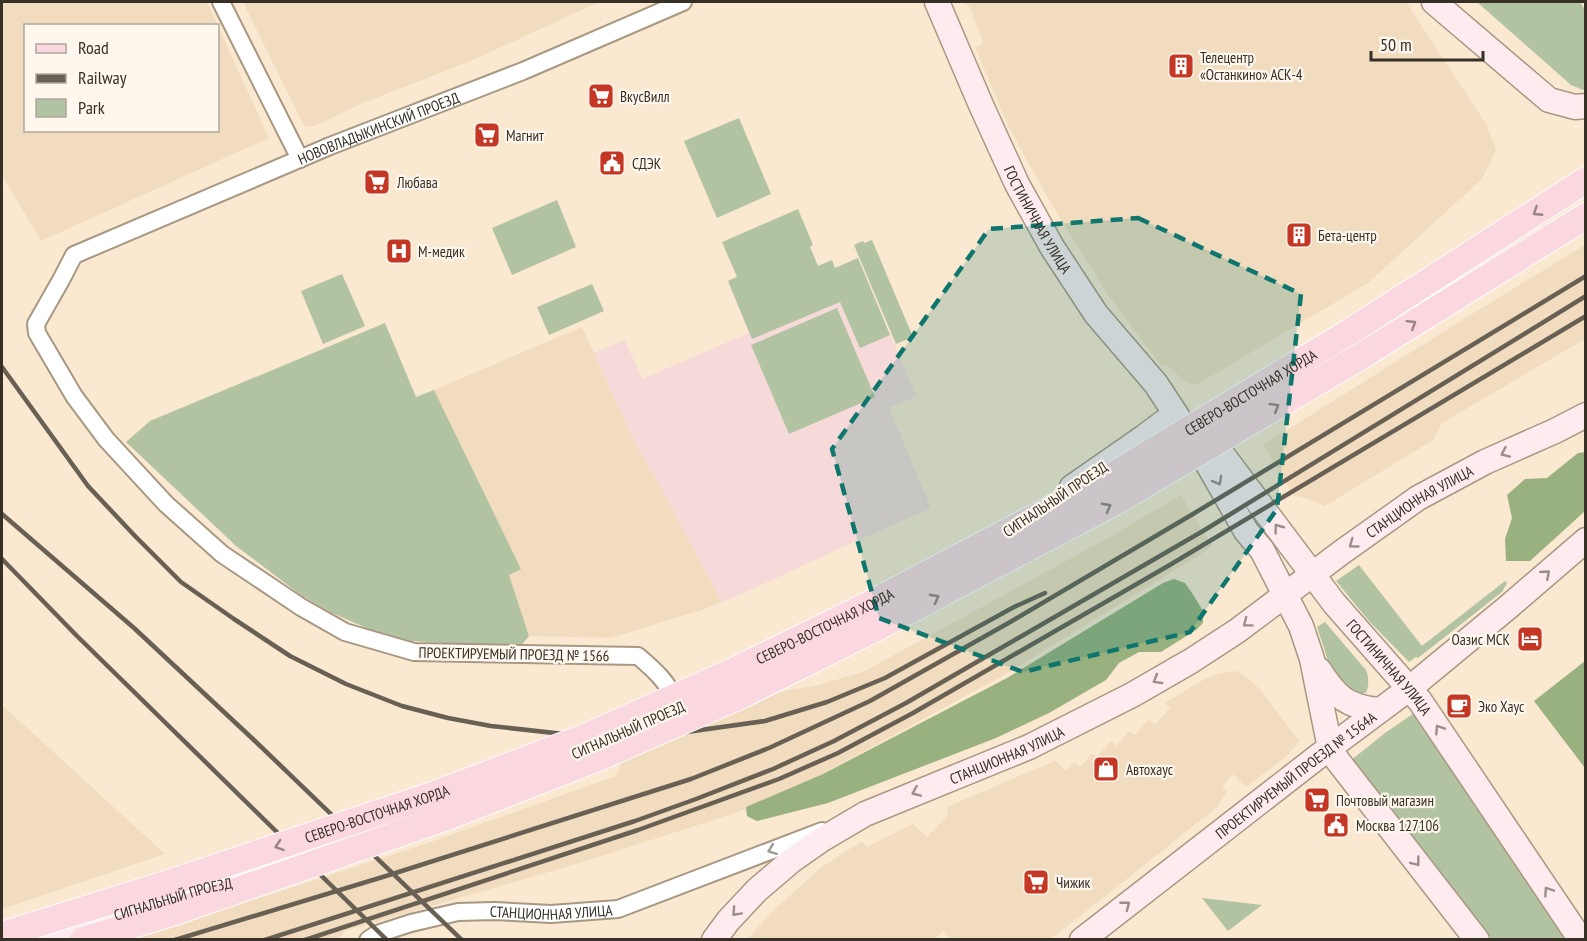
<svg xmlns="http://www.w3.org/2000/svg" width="1587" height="941" viewBox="0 0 1587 941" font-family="'PT Sans Narrow',sans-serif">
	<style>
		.built { fill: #f2dcbf; fill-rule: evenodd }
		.education { fill: #f5dad9 }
		.green { fill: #b2c3a1 }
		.forest { fill: #99b17f }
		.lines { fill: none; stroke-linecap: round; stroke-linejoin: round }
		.street-casing { stroke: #a89882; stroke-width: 20 }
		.secondary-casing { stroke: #a89882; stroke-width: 27 }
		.primary-casing { stroke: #fff; stroke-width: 28 }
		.street { stroke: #fff; stroke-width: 16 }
		.secondary { stroke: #fdebef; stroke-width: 24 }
		.primary { stroke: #fbd7df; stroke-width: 26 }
		.rail { stroke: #696054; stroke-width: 4.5 }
		.primary-bridge-casing { stroke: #fff; stroke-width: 28; stroke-linecap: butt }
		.primary-bridge { stroke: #fbd7df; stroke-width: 26 }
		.oneway { stroke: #988483 }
		.oneway2 { stroke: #9a8e8b }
		.oneway3 { stroke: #9a9893 }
		.marked { fill: #0f766e; fill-opacity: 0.2; stroke: #0f766e; stroke-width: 4.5; stroke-dasharray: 12 8; stroke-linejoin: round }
		.labels { text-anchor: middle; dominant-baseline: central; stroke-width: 4.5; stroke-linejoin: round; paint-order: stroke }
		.poi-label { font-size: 15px; fill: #363027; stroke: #fef7ee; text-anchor: start }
		.street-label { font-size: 15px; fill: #363027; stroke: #fef7ee }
	</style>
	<rect width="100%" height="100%" fill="#fae8d1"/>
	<path class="built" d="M2,2H207L269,138L41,241L2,175ZM26,26H218V130H26Z
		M243,2H599L473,60L363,103L314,126H304Z
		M963,2H1406L1486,124L1496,150L1482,179L1368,283L1198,384L1188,383L1183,380L1170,367L1165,365L1162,367L1106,292L1045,193L1009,127L975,47L983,43L970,7Z
		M1585,245V339L1442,423L1433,440L1325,506L1302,497L1294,496L1263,445L1464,319Z
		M582,327L633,439L658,482L722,602L702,610L610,638L529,636L509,575L521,569L434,390Z
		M1181,495L1212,546L1198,556L1006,674L820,775L738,812L583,862L345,931L341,936L334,939L127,940L312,881L428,843L616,776L623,759L756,696L819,685L865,671L1108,538Z
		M1236,671L1245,676L1261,690L1299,741L1286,757L1246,787L1233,774L1222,787L1227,792L1216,808L1051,939H951L943,931L934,940L747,939L775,909L819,869L862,841L867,847L913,824L927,837L948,815L947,807L1055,761L1066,770L1074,762L1080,767L1092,753L1097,757L1111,741L1116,746L1129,731L1135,735L1149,719L1155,725L1170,708L1165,703L1188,689L1205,679L1218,674Z
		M2,705L165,854L2,909Z"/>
	<path class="education" d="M810,246L818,266L832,260L835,268L858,258L916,396L889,408L931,508L834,551L735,597L722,602L658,482L633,439L594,353L625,340L642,379L749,333L728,281Z"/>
	<path class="green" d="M1477,2H1580L1585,10V89L1583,90L1571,85Z
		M739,118L771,194L717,218L684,141Z
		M557,200L576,247L512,275L492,228Z
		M798,209L813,245L810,247L818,266L832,260L835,268L858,258L890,335L860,348L840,302L752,339L728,281L737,277L722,242Z
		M872,240L913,337L896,344L854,245L863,241L864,243Z
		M342,274L365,326L323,344L301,291Z
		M592,284L604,311L549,335L537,307Z
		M837,308L875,397L789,434L751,345Z
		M385,323L416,397L434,390L521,569L509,575L529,636L520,647L410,641L371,630L332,613L301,595L236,546L126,442L150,421Z
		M1359,565L1422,646L1505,581L1507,583L1502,592L1418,658L1416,657L1409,662L1369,621L1336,581Z
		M1325,622L1366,670C1369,677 1369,686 1366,693H1354L1333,676L1317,627Z
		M1417,711L1571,939H1492L1350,761L1385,733Z
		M1202,898L1262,905L1228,931Z"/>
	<path class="forest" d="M1585,452V511L1530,561H1506L1505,539L1512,518L1507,495L1525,479L1547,478L1578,453Z
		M1174,579L1185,583L1192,593L1203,611V623L1196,630L1161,652H1139L1119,663L1106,680L1049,713L996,738L828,803L757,821L747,816L746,807L823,774L1007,678L1163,583Z
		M1585,661V768L1534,701Z"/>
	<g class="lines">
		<defs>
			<g id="street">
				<path d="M221,2L300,159"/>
				<path id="s1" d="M679,705C666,681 658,673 638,656L414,652L345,632L301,607L222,554L166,504L106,439L74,396L37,333L36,324L61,280L74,255L330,146L523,71L683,2"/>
				<path id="s2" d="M368,940L377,934L411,923L458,912L494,911L551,914L618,909L822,831"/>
			</g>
			<g id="secondary">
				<path id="s3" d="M937,2L981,105L1017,184L1052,247L1096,314L1156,384L1205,459L1246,531L1262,550L1301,626L1312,659L1330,748L1338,761L1477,940"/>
				<path d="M1434,2L1549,100L1575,107L1586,106"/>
				<path id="s4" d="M1196,435L1200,440L1219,450L1334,603L1420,701L1581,940"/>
				<path d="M1072,487L1144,437L1175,414"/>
				<path d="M1319,670C1336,697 1347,707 1380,710"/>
				<path id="s5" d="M32,940L206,887L244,880"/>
				<path id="s6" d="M714,940L728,921L757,890L791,861L821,840L865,814L1029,747L1132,695L1191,661L1237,631L1342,552L1418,498L1485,462L1555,431L1586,415"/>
				<path id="s7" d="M1082,940L1316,758L1410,688L1507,608L1586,540"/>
			</g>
			<path id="primary" d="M1351,331L1586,180
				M1363,355L1586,216"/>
		</defs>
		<use href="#street" class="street-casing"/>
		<use href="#secondary" class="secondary-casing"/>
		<use href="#primary" class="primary-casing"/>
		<use href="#street" class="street"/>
		<use href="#secondary" class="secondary"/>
		<use href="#primary" class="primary"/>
		<path class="rail" d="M2,367L88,486L135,536L181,582L234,619L290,656L346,684L402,706L448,718L491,726L609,739L658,736L765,721L827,702L885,678L1014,607L1045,593
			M2,514L134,628L255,741L462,940
			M2,559L77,636L387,940
			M175,940L386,876L691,779L769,748L870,701L1012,621L1193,514L1586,276
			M265,940L635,821L696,799L773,769L834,741L906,703L1203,531L1586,296
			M305,940L638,830L779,779L838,753L913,713L1168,566L1586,316"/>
		<defs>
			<g id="primary-bridge">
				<path id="s8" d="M2,935L166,884L435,794L585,737L729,673L866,606L1100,483L1351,331"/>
				<path d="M83,940L175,912L447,817L596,759L740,696L878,627L1115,502L1363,355"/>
			</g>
		</defs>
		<use href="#primary-bridge" class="primary-bridge-casing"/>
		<use href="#primary-bridge" class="primary-bridge"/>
	</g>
	<defs><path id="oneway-chevron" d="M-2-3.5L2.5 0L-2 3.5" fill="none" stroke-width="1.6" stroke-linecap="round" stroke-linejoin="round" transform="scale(1.5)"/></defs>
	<g class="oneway">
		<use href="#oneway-chevron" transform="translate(1537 212) rotate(147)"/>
		<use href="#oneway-chevron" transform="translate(1412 324) rotate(-32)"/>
		<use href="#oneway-chevron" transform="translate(1275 407) rotate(-31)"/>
		<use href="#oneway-chevron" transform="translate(1107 507) rotate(-28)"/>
		<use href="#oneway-chevron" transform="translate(935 598) rotate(-28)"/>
		<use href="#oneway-chevron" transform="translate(279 846) rotate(161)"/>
	</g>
	<g class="oneway2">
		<use href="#oneway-chevron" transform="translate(1505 453) rotate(156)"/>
		<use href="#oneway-chevron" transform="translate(1218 481) rotate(61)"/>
		<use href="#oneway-chevron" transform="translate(1278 528) rotate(-127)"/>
		<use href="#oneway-chevron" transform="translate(1353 544) rotate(144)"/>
		<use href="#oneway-chevron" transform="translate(1546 574) rotate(-41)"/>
		<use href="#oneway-chevron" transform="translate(1247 623) rotate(143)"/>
		<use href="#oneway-chevron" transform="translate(1157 680) rotate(150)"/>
		<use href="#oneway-chevron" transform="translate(1439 729) rotate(-124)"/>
		<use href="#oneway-chevron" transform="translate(916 792) rotate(157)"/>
		<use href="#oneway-chevron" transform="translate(1416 862) rotate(52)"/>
		<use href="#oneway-chevron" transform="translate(1548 891) rotate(-124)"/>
		<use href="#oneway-chevron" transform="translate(1126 905) rotate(-38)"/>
		<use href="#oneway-chevron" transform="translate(736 912) rotate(133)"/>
	</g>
	<use class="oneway3" href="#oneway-chevron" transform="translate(772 850) rotate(159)"/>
	<path class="marked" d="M1138,218L1301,294L1277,509L1190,632L1023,672L879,618L832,449L989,229Z"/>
	<defs>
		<symbol id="building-square" viewBox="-11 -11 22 22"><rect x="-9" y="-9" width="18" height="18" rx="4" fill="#c33724" stroke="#fef7ee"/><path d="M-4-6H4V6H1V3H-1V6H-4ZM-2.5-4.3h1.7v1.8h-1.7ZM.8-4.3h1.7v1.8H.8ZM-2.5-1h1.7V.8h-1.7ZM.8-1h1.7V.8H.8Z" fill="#fff"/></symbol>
		<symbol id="supermarket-square" viewBox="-11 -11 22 22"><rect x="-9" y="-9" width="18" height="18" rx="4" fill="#c33724" stroke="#fef7ee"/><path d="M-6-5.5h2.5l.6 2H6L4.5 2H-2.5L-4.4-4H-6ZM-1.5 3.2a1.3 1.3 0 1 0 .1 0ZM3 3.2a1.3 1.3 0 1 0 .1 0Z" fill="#fff"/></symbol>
		<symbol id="civic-square" viewBox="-11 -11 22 22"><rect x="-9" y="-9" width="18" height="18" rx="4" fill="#c33724" stroke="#fef7ee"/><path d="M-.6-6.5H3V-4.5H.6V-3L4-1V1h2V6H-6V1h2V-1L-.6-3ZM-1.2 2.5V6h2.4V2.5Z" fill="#fff"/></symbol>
		<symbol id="hospital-square" viewBox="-11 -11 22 22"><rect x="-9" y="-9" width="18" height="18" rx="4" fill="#c33724" stroke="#fef7ee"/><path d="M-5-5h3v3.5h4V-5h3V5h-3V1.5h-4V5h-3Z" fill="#fff"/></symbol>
		<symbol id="hotel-square" viewBox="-11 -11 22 22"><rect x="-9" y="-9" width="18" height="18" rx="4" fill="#c33724" stroke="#fef7ee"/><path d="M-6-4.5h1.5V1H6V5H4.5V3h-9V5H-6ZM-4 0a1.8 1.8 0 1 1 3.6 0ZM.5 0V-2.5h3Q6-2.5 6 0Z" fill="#fff"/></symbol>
		<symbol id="cafe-square" viewBox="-11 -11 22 22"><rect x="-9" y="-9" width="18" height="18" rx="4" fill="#c33724" stroke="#fef7ee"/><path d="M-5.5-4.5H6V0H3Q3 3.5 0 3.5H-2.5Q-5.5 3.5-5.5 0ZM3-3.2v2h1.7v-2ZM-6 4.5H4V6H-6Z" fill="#fff"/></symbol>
		<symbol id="shop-square" viewBox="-11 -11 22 22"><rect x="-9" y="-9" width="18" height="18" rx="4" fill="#c33724" stroke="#fef7ee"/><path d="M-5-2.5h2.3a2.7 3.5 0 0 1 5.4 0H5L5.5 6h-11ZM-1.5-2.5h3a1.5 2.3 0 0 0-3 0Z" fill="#fff"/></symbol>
	</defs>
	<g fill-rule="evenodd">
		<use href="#building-square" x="1166" y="51" width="30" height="30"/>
		<use href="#supermarket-square" x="586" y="81" width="30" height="30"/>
		<use href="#supermarket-square" x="472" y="120" width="30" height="30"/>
		<use href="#civic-square" x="597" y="148" width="30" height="30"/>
		<use href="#supermarket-square" x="362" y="167" width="30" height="30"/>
		<use href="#building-square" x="1284" y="220" width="30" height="30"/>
		<use href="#hospital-square" x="384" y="236" width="30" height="30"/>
		<use href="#hotel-square" x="1515" y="624" width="30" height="30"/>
		<use href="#cafe-square" x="1444" y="691" width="30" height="30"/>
		<use href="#shop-square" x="1091" y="754" width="30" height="30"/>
		<use href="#supermarket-square" x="1302" y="785" width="30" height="30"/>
		<use href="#civic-square" x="1321" y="810" width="30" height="30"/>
		<use href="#supermarket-square" x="1021" y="867" width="30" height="30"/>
	</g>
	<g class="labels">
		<g class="poi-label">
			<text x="1200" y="57">Телецентр<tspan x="1200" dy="17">«Останкино» АСК-4</tspan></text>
			<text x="620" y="96">ВкусВилл</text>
			<text x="506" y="135">Магнит</text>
			<text x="632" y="163">СДЭК</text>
			<text x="397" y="182">Любава</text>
			<text x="1318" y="235">Бета-центр</text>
			<text x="418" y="251">М-медик</text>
			<text x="1510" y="639" text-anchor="end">Оазис МСК</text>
			<text x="1478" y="706">Эко Хаус</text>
			<text x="1126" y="769">Автохаус</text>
			<text x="1336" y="800">Почтовый магазин</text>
			<text x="1356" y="825">Москва 127106</text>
			<text x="1056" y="882">Чижик</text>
		</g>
		<g class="street-label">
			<text stroke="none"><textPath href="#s1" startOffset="1214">НОВОВЛАДЫКИНСКИЙ ПРОЕЗД</textPath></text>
			<text stroke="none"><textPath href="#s3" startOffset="240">ГОСТИНИЧНАЯ УЛИЦА</textPath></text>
			<text stroke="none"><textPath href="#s8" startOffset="1366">СЕВЕРО-ВОСТОЧНАЯ ХОРДА</textPath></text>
			<text transform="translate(1055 499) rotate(-34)">СИГНАЛЬНЫЙ ПРОЕЗД</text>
			<text stroke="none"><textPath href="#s6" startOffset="838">СТАНЦИОННАЯ УЛИЦА</textPath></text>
			<text stroke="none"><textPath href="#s8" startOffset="880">СЕВЕРО-ВОСТОЧНАЯ ХОРДА</textPath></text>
			<text transform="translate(514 654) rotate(1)">ПРОЕКТИРУЕМЫЙ ПРОЕЗД № 1566</text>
			<text stroke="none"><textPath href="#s4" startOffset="304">ГОСТИНИЧНАЯ УЛИЦА</textPath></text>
			<text transform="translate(628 730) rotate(-24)">СИГНАЛЬНЫЙ ПРОЕЗД</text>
			<text stroke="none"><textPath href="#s6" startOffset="352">СТАНЦИОННАЯ УЛИЦА</textPath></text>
			<text stroke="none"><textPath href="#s7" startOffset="270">ПРОЕКТИРУЕМЫЙ ПРОЕЗД № 1564А</textPath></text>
			<text stroke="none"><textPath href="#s8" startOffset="394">СЕВЕРО-ВОСТОЧНАЯ ХОРДА</textPath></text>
			<text stroke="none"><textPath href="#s5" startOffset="147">СИГНАЛЬНЫЙ ПРОЕЗД</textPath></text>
			<text stroke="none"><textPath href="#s2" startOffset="188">СТАНЦИОННАЯ УЛИЦА</textPath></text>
		</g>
	</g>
	<rect width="1587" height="941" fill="none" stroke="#363027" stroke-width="6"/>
	<rect x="24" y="24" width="195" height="108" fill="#fef7ee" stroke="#aea79e" stroke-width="1.5"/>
	<rect x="36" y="44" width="30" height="9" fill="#fbd7df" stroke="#aea79e" stroke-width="1.5"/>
	<text x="78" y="54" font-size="18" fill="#363027">Road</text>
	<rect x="36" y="74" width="30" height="9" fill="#696054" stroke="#aea79e" stroke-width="1.5"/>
	<text x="78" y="84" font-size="18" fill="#363027">Railway</text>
	<rect x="36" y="99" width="30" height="18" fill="#b2c3a1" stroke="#aea79e" stroke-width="1.5"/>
	<text x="78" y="114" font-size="18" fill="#363027">Park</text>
	<path d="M1371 51v9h112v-9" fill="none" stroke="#363027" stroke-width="3"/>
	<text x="1380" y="51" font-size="18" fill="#363027" stroke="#fef7ee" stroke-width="4.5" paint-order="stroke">50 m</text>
</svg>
